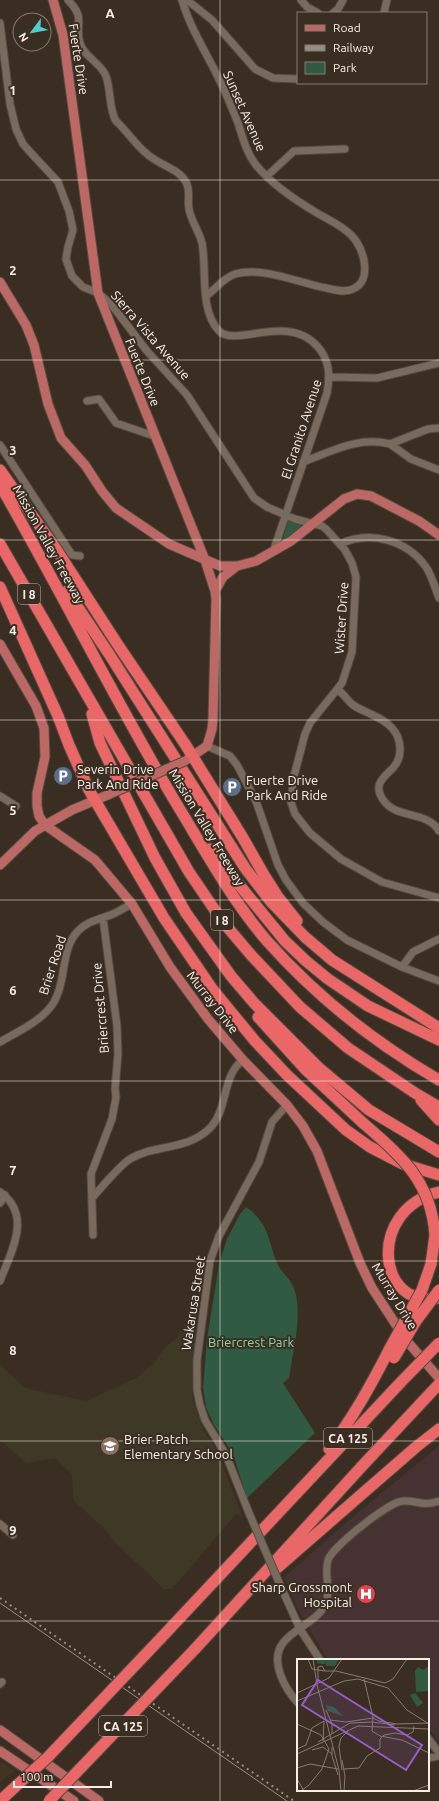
<svg xmlns="http://www.w3.org/2000/svg" width="439" height="1801" viewBox="0 0 439 1801" font-family="Ubuntu,sans-serif">
	<style>
		.built { fill: #433321 }
		.education { fill: #3f3826 }
		.medical { fill: #473233 }
		.green { fill: #305a41 }
		.lines { fill: none; stroke-linecap: round; stroke-linejoin: round }
		.minor-casing { stroke: #544a40; stroke-width: 9 }
		.major-casing { stroke: #544a40; stroke-width: 11 }
		.highway-casing { stroke: #544a40; stroke-width: 13 }
		.minor { stroke: #786a5d; stroke-width: 7 }
		.major { stroke: #bc6864; stroke-width: 9 }
		.highway { stroke: #ea6768; stroke-width: 11 }
		.tram { stroke: #988e84; stroke-width: 1 }
		.rail { stroke: #988e84; stroke-width: 2; stroke-dasharray: 2 4; stroke-linecap: butt }
		.minor-bridge-casing { stroke: #544a40; stroke-width: 9; stroke-linecap: butt }
		.major-bridge-casing { stroke: #544a40; stroke-width: 11; stroke-linecap: butt }
		.highway-bridge-casing { stroke: #544a40; stroke-width: 13; stroke-linecap: butt }
		.minor-bridge { stroke: #786a5d; stroke-width: 7 }
		.major-bridge { stroke: #bc6864; stroke-width: 9 }
		.highway-bridge { stroke: #ea6768; stroke-width: 11 }
		.grid { fill: none; stroke: #f7efe7; stroke-width: 1; stroke-opacity: 0.55 }
		.labels { text-anchor: middle; dominant-baseline: central; stroke-width: 4; stroke-linejoin: round; paint-order: stroke }
		.shield { fill: #3a2e22; stroke: #beb5ac; stroke-width: 1 }
		.shield-label { font-size: 12px; font-weight: bold; fill: #f7efe7 }
		.street-label { font-size: 13px; fill: #f7efe7; stroke: #3a2e22 }
		.poi-label { font-size: 13px; fill: #f7efe7; stroke: #3a2e22; text-anchor: start }
		.park-label { font-size: 13px; fill: #8cd3a7; stroke: #3a2e22 }
		.inset-road { fill: none; stroke: #867b71; stroke-width: 1 }
		.view { fill: #9a5dc9; fill-opacity: 0.15; stroke: #9a5dc9; stroke-width: 2 }
		.inset-edge { fill: none; stroke: #f7efe7; stroke-width: 2 }
		.grid-label { font-size: 13px; text-anchor: middle; font-weight: bold; fill: #f7efe7; stroke: #3a2e22; stroke-width: 4; stroke-linejoin: round; paint-order: stroke }
	</style>
	<rect width="100%" height="100%" fill="#3a2e22"/>
	<path class="built" d="M0,1762L15,1771L0,1782Z"/>
	<path class="education" d="M198,1307L192,1385L193,1401L203,1429L217,1451L242,1516L236,1514L172,1589H164L115,1542L104,1528L74,1501L72,1476L69,1471L55,1458L26,1463L0,1440V1365L25,1388L86,1401L138,1377L155,1362L166,1346L176,1339L193,1312Z"/>
	<path class="medical" d="M439,1446V1741L428,1728V1660H328L299,1611L285,1577L349,1520Z"/>
	<path class="green" d="M289,517L306,523L284,540L283,538Z
		M246,1207C269,1223 268,1240 277,1263C280,1271 289,1277 293,1286C304,1311 293,1351 289,1378L283,1383L315,1433L247,1498L233,1454L214,1425L206,1407L203,1387L207,1339L219,1264L227,1239L240,1214Z"/>
	<g class="lines">
		<defs>
			<path id="minor" d="M68,0C87,20 74,23 80,43C83,56 101,63 106,76C111,90 109,110 116,121C130,134 140,152 157,161C167,167 180,171 186,182C191,191 187,200 189,209C191,221 199,231 202,243C207,268 199,310 219,331C236,348 288,312 318,347C330,361 330,376 327,393L273,552
				M182,0C190,28 206,52 219,79C226,93 232,108 238,123C243,138 246,152 256,165C272,185 295,200 317,213C329,220 343,226 352,236C364,248 373,281 353,289C345,293 334,290 326,288C300,283 261,266 235,274C223,278 216,289 206,296
				M187,0L212,20L255,69L273,78L298,79
				M301,0L307,7L318,13
				M333,13L338,9L343,0
				M384,13L387,0
				M0,23L10,104L16,129L23,144L31,153L58,182L69,211L73,230L68,247L66,259L72,276L83,287L98,293L111,304L147,351L187,395L254,498L267,507L295,519L322,526L326,529L345,550L352,563L356,577L352,652L342,683L310,723L305,734L294,776L291,802L295,814L310,833L341,859L382,882L439,898
				M267,176L294,151L345,149
				M330,377L377,378L439,363
				M87,401L99,399L116,423L154,436
				M439,428L428,429L390,444L411,459L439,470
				M0,445L72,555L80,556
				M303,462C332,451 359,436 390,444
				M340,544C370,530 407,540 426,567C432,576 435,588 439,598
				M338,690C344,694 347,700 353,705C365,713 383,717 392,728C402,739 403,757 393,768C383,778 372,785 384,801C397,819 428,811 439,831
				M207,746L230,756L237,765L256,801L278,865L286,880L303,903L323,922L347,940L402,967L439,981
				M0,796L16,806
				M402,967L413,952L439,939
				M0,1042C17,1032 40,1022 52,1005C67,984 60,949 78,931C87,921 101,919 113,914C120,911 125,907 132,904
				M0,1192C33,1215 11,1252 0,1281
				M92,1198C102,1187 119,1166 130,1159C154,1144 186,1151 209,1129C229,1110 221,1076 243,1060
				M0,1203L5,1195
				M93,1235L91,1174L112,1119L116,1097L115,1089L118,1054L117,1026L103,918
				M249,1513L226,1455L205,1420L200,1405L197,1390V1360L210,1261L219,1236L259,1162L272,1122L287,1105
				M0,1524L13,1535
				M281,1587L300,1629L320,1660
				M0,1684L2,1682
				M298,1703C285,1689 269,1661 283,1643C292,1630 313,1623 322,1610C334,1593 323,1576 328,1560C332,1547 390,1501 403,1501C418,1500 421,1507 439,1501
				M428,1738L439,1753
				M428,1758L439,1756"/>
			<path id="major" d="M53,0L63,35L98,293L205,560L215,591L216,599L213,718L212,729L207,746L188,759
				M0,282L26,325L34,345L48,404L61,438L85,465L102,491L116,508L169,544L220,566H237L256,561L291,541L344,499L357,494L371,496L419,521L439,535
				M215,591L223,577L237,566
				M0,644L36,706L44,728L45,757L37,793V806L39,816L45,825L95,860L132,904L170,967L208,1019L243,1060L287,1105L303,1126L317,1151L360,1263L372,1288L406,1340L439,1378
				M0,865L35,831L72,810L110,794
				M0,1730L99,1801
				M0,1751L74,1801"/>
			<path id="highway" d="M0,470L56,549L118,645L185,744L243,838L264,875L278,897L297,921
				M0,485C62,592 116,703 179,808C207,854 232,900 267,941C316,996 375,1043 439,1080
				M0,544L189,872L223,922L251,955L300,1007L348,1048L415,1093L439,1107
				M0,587L58,716L69,745L89,790L164,918L213,990L255,1041L287,1075L346,1130L370,1147L403,1164L439,1175
				M67,591L109,654L245,868L271,902L305,937L332,960L439,1028
				M92,714L100,743L155,858L186,913L231,976L254,1003L319,1068L369,1110L439,1152
				M210,849L285,941L306,961L328,979L368,1006L439,1040
				M258,1017L306,1070L363,1123
				M421,1100L439,1120
				M439,1192C367,1209 376,1310 439,1298
				M431,1264L435,1235
				M329,1449C353,1418 371,1385 389,1350
				M277,1568L416,1447L439,1429
				M161,1638L401,1382
				M195,1649L364,1464L439,1384
				M0,1801L15,1787"/>
		</defs>
		<use href="#minor" class="minor-casing"/>
		<use href="#major" class="major-casing"/>
		<use href="#highway" class="highway-casing"/>
		<use href="#minor" class="minor"/>
		<use href="#major" class="major"/>
		<use href="#highway" class="highway"/>
		<path class="tram" d="M0,1603L287,1801"/>
		<path class="rail" d="M0,1598L294,1801"/>
		<defs>
			<path id="minor-bridge" d="M249,1513L281,1587"/>
			<path id="major-bridge" d="M110,794L185,761"/>
			<path id="highway-bridge" d="M363,1123C402,1157 431,1181 435,1235
				M389,1350L422,1290L431,1264
				M394,1358L416,1321L439,1290
				M401,1382L439,1343
				M15,1787L48,1757L161,1638
				M49,1801L195,1649"/>
		</defs>
		<use href="#minor-bridge" class="minor-bridge-casing"/>
		<use href="#major-bridge" class="major-bridge-casing"/>
		<use href="#highway-bridge" class="highway-bridge-casing"/>
		<use href="#minor-bridge" class="minor-bridge"/>
		<use href="#major-bridge" class="major-bridge"/>
		<use href="#highway-bridge" class="highway-bridge"/>
	</g>
	<path class="grid" d="M220,0V1801M0,180H439M0,360H439M0,540H439M0,720H439M0,900H439M0,1081H439M0,1261H439M0,1441H439M0,1621H439"/>
	<defs>
		<symbol id="parking-disc" viewBox="-11 -11 22 22"><circle r="9.5" fill="#5c6f8a" stroke="#3a2e22"/><path d="M-3.5-5.5H1a3.5 3.5 0 0 1 0 7H-1V5.5H-3.5ZM-1-3.4V-.6H.8a1.4 1.4 0 0 0 0-2.8Z" fill="#fff"/></symbol>
		<symbol id="school-disc" viewBox="-11 -11 22 22"><circle r="9.5" fill="#8d6e63" stroke="#3a2e22"/><path d="M0-5L7-2L0 1L-7-2ZM-4 1L0 2.5L4 1V4Q0 6-4 4Z" fill="#fff"/></symbol>
		<symbol id="hospital-disc" viewBox="-11 -11 22 22"><circle r="9.5" fill="#e0444e" stroke="#3a2e22"/><path d="M-5-5h3v3.5h4V-5h3V5h-3V1.5h-4V5h-3Z" fill="#fff"/></symbol>
	</defs>
	<g fill-rule="evenodd">
		<use href="#parking-disc" x="52" y="765" width="22" height="22"/>
		<use href="#parking-disc" x="221" y="776" width="22" height="22"/>
		<use href="#school-disc" x="99" y="1435" width="22" height="22"/>
		<use href="#hospital-disc" x="355" y="1583" width="22" height="22"/>
	</g>
	<g class="labels">
		<g class="shield">
			<rect x="18" y="584" width="22" height="20" rx="3"/>
			<rect x="211" y="910" width="22" height="20" rx="3"/>
			<rect x="324" y="1428" width="48" height="20" rx="3"/>
			<rect x="99" y="1716" width="48" height="20" rx="3"/>
		</g>
		<g class="shield-label">
			<text x="29" y="594">I 8</text>
			<text x="222" y="920">I 8</text>
			<text x="348" y="1438">CA 125</text>
			<text x="123" y="1726">CA 125</text>
		</g>
		<g class="street-label">
			<text transform="translate(79 59) rotate(81)">Fuerte Drive</text>
			<text transform="translate(245 111) rotate(66)">Sunset Avenue</text>
			<text transform="translate(151 335) rotate(49)">Sierra Vista Avenue</text>
			<text transform="translate(143 372) rotate(68)">Fuerte Drive</text>
			<text transform="translate(301 429) rotate(-72)">El Granito Avenue</text>
			<text transform="translate(49 544) rotate(61)">Mission Valley Freeway</text>
			<text transform="translate(341 618) rotate(-86)">Wister Drive</text>
			<text transform="translate(207 827) rotate(59)">Mission Valley Freeway</text>
			<text transform="translate(52 965) rotate(-72)">Brier Road</text>
			<text transform="translate(213 1002) rotate(52)">Murray Drive</text>
			<text transform="translate(100 1008) rotate(-95)">Briercrest Drive</text>
			<text transform="translate(395 1296) rotate(59)">Murray Drive</text>
			<text transform="translate(193 1303) rotate(-81)">Wakarusa Street</text>
		</g>
		<g class="poi-label">
			<text x="77" y="769">Severin Drive<tspan x="77" dy="15">Park And Ride</tspan></text>
			<text x="246" y="780">Fuerte Drive<tspan x="246" dy="15">Park And Ride</tspan></text>
			<text x="124" y="1439">Brier Patch<tspan x="124" dy="15">Elementary School</tspan></text>
			<text x="352" y="1587" text-anchor="end">Sharp Grossmont<tspan x="352" dy="15">Hospital</tspan></text>
		</g>
		<g class="park-label">
			<text x="251" y="1342">Briercrest Park</text>
		</g>
	</g>
	<g transform="translate(297 1659)">
		<rect width="132" height="132" fill="#3a2e22"/>
		<path d="M20,0H37L41,1L38,7H29L28,1V5H25L20,4ZM132,7V32L119,33L118,12L121,8L126,11ZM118,34L126,44L120,48L113,36ZM29,46L37,48L46,57L31,52Z" fill="#305a41"/>
		<path class="inset-road" d="M11,0L15,10L28,12M16,0L20,26L42,111L44,132M28,12H39L88,24L96,20L110,0M67,20L76,58L75,72L83,77L105,81L132,94M21,22V8L25,7L28,12M0,34L32,19L45,0M0,42L47,22L61,20L91,29L110,51L132,65M29,51L35,65V75M33,61L49,63L76,59L82,62L100,65L132,64M0,65L24,76L32,90L25,110L12,126L4,132M26,82L27,62M21,83L53,64L75,63L98,66M35,88V97L41,116M0,90L9,86L15,69L27,62M15,91L26,88L35,95M0,95L61,67L132,70M45,101L48,117L47,132M13,105L41,110M0,109L13,105M47,110L62,109L70,97L83,89V80L87,76L98,74L110,76L116,73L117,67M45,111L42,87L44,79L51,72M0,120L7,132M116,132L132,126"/>
		<path class="view" d="M21,21L125,86L109,111L5,46Z"/>
		<rect width="132" height="132" class="inset-edge"/>
	</g>
	<g class="grid-label">
		<text x="110" y="18">A</text>
		<text x="13" y="95">1</text>
		<text x="13" y="275">2</text>
		<text x="13" y="455">3</text>
		<text x="13" y="635">4</text>
		<text x="13" y="815">5</text>
		<text x="13" y="995">6</text>
		<text x="13" y="1175">7</text>
		<text x="13" y="1355">8</text>
		<text x="13" y="1535">9</text>
	</g>
	<rect x="297" y="12" width="130" height="72" fill="#3a2e22" stroke="#867b71"/>
	<rect x="305" y="25" width="20" height="6" fill="#bc6864" stroke="#867b71"/>
	<text x="333" y="32" font-size="12" fill="#f7efe7">Road</text>
	<rect x="305" y="45" width="20" height="6" fill="#988e84" stroke="#867b71"/>
	<text x="333" y="52" font-size="12" fill="#f7efe7">Railway</text>
	<rect x="305" y="62" width="20" height="12" fill="#305a41" stroke="#867b71"/>
	<text x="333" y="72" font-size="12" fill="#f7efe7">Park</text>
	<g transform="translate(32 32) rotate(238)"><circle r="19" fill="#3a2e22" stroke="#867b71"/>
	<path d="M0-3L7 15L0 10L-7 15Z" fill="#51ccd3"/>
	<text y="-6" font-size="11" font-weight="bold" text-anchor="middle" fill="#f7efe7">N</text>
	</g>
	<path d="M14 1781v6h97v-6" fill="none" stroke="#f7efe7" stroke-width="2"/>
	<text x="20" y="1781" font-size="12" fill="#f7efe7" stroke="#3a2e22" stroke-width="3" paint-order="stroke">100 m</text>
</svg>
